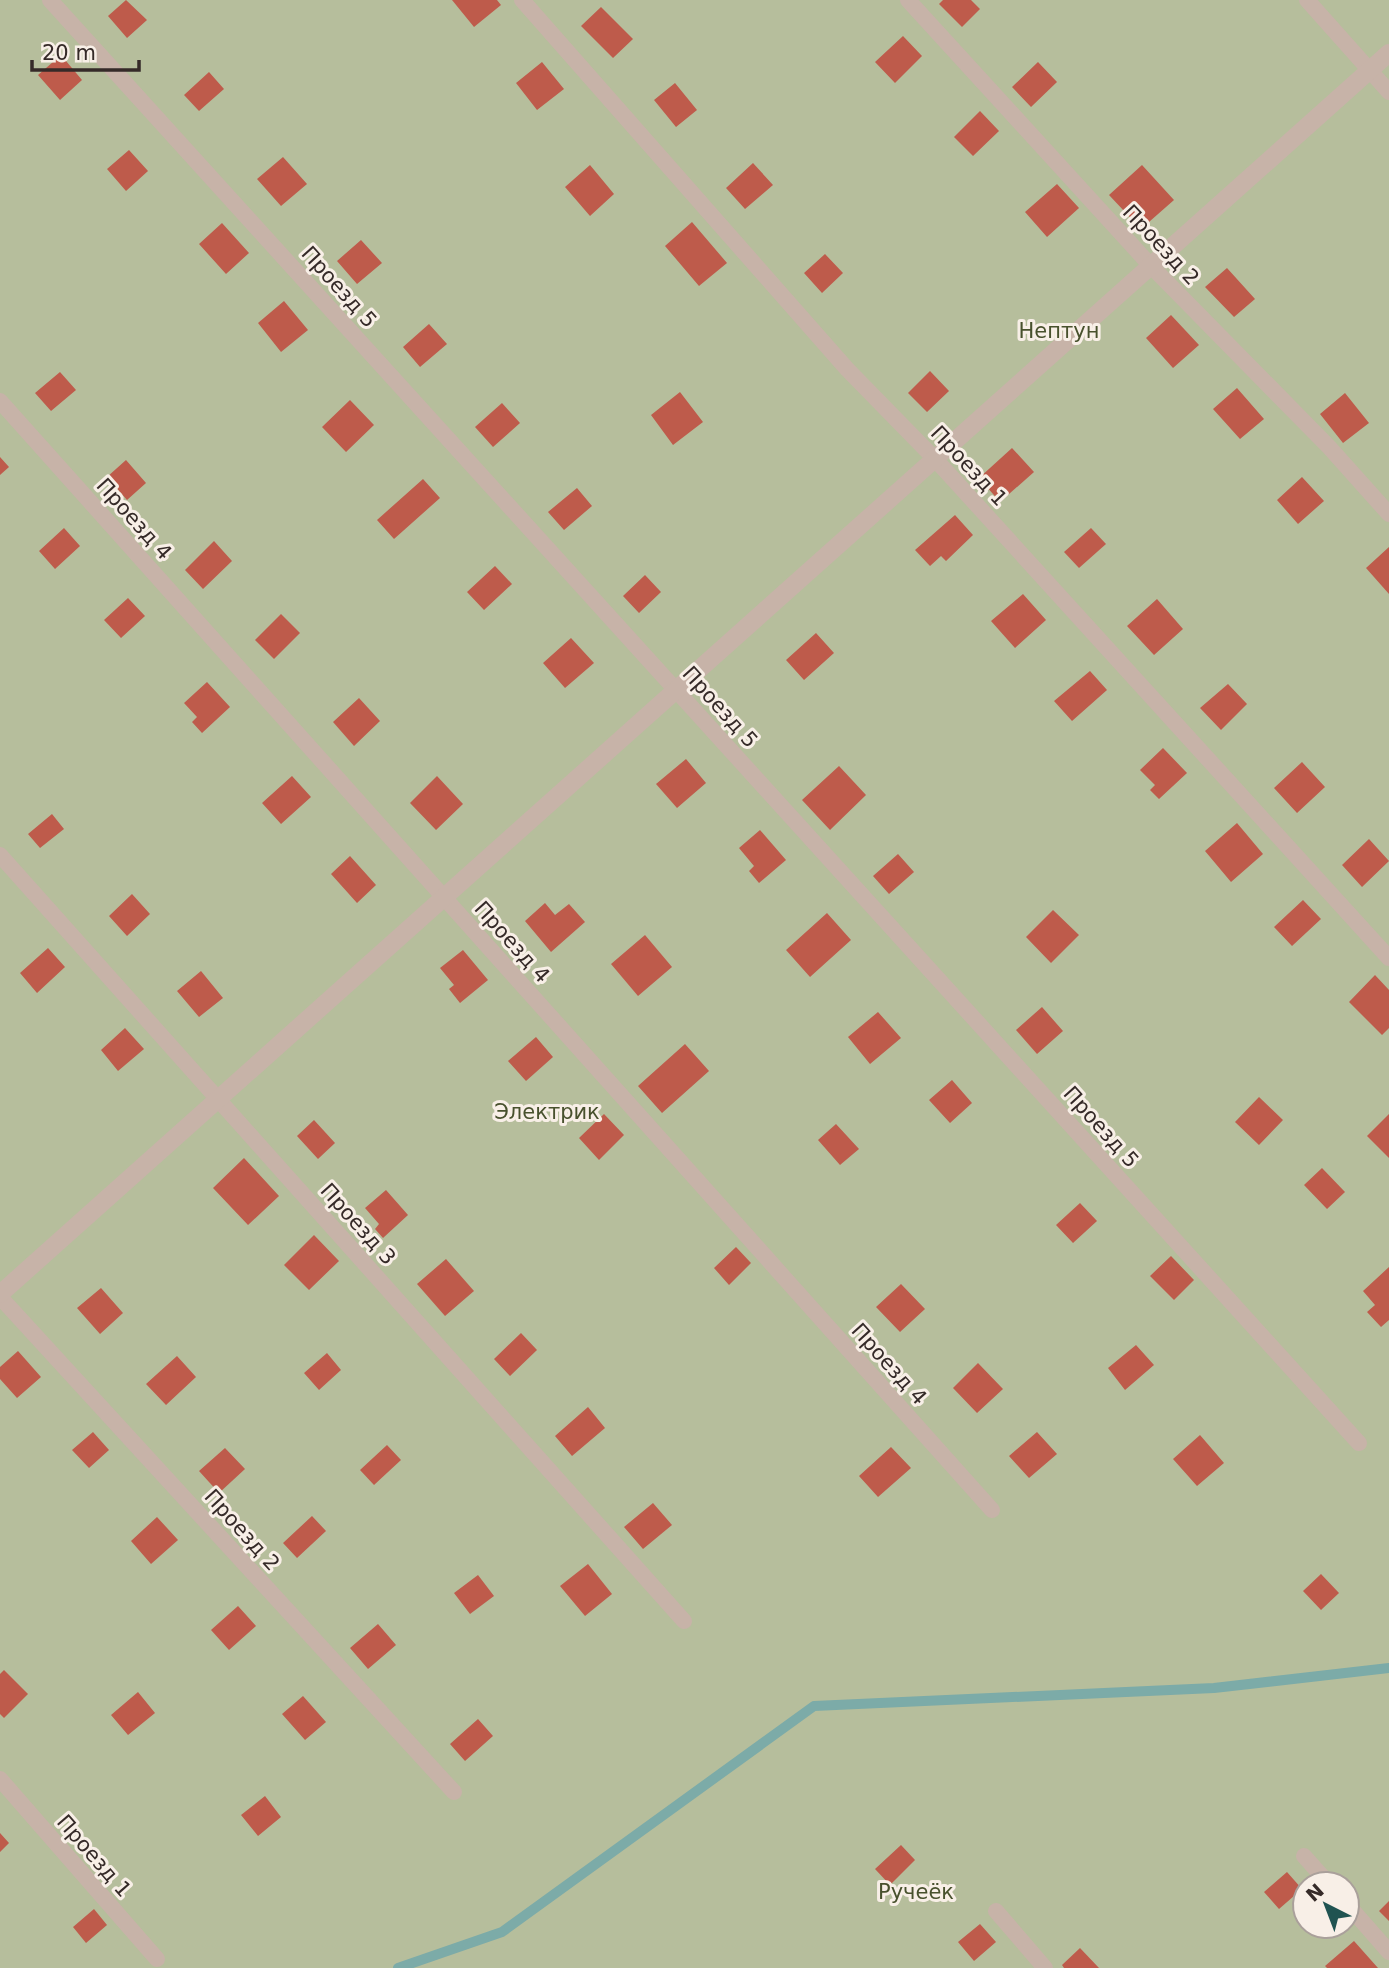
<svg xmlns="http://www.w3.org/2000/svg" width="1389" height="1968" viewBox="0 0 1389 1968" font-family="'DejaVu Sans',sans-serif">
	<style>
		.green { fill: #b6be9c; fill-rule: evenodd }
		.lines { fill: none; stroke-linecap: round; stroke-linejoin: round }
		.stream { stroke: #7caba8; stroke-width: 10 }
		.building { fill: #be5b4b }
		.lane { stroke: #c7b3a8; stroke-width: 16 }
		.street { stroke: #c7b3a8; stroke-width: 18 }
		.labels { text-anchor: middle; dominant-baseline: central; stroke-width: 6; stroke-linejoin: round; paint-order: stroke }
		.street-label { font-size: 21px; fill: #352a28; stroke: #f8efe7 }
		.park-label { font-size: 21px; fill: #48512d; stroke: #f8efe7 }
	</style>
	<rect width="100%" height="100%" fill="#f0e4db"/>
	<path class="green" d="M0,0H1389V1968H0ZM1305,1884H1347V1926H1305Z"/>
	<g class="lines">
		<path class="stream" d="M398,1968L502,1932L814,1706L1214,1688L1389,1668"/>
	</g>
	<path class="building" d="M126,0L147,20L127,38L108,16Z
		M452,0H497L501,5L474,27Z
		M943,0H971L980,9L962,27L939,4Z
		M601,7L633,39L613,58L581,26Z
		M903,36L922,56L895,83L875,62Z
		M61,55L82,80L60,100L38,75Z
		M542,62L564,89L537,110L516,83Z
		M1038,62L1057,82L1031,107L1012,87Z
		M209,72L224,89L199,111L184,95Z
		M675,83L697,110L676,127L654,100Z
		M980,111L999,131L973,156L954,137Z
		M129,150L148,171L126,191L107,169Z
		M283,157L307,184L281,206L257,179Z
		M753,163L773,185L745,209L726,188Z
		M590,165L614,194L590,216L565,187Z
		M1142,165L1174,200L1141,229L1109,195Z
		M1057,184L1079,208L1047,237L1025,212Z
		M692,222L727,263L699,286L665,246Z
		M222,223L249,253L226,274L199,244Z
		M361,240L382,263L357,284L337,261Z
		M825,254L843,273L822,293L804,273Z
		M1227,268L1255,299L1234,317L1205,287Z
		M284,301L308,330L281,352L258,323Z
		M1171,315L1199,345L1173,368L1146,338Z
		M429,324L447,344L420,367L403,347Z
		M930,371L949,391L927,412L908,393Z
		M60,372L76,390L51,411L35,393Z
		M1237,388L1264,419L1240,439L1213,409Z
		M680,392L703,422L673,445L651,415Z
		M1345,393L1369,423L1343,443L1320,414Z
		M350,400L374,425L346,452L322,427Z
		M502,403L520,423L493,447L475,427Z
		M1012,448L1034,472L1000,502L979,478Z
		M0,457L9,467L0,475Z
		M126,460L146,483L127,500L107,477Z
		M1302,477L1324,501L1298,524L1277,500Z
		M423,479L440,498L394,539L377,520Z
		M577,488L592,506L564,530L548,512Z
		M955,515L973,535L946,561L941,556L930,566L915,550Z
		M64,528L80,546L55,569L39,551Z
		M1091,528L1106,544L1079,568L1064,552Z
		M214,541L232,561L203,589L185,570Z
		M1389,547V594L1366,568Z
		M495,566L512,584L484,610L467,592Z
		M645,575L661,592L639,613L623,596Z
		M1023,594L1046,620L1015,648L991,621Z
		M128,598L145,616L121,638L104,620Z
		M1157,599L1183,629L1154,655L1127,626Z
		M281,614L300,633L274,659L255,640Z
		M816,633L834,653L804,680L786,660Z
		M571,638L594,663L565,688L543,663Z
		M1090,671L1107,690L1072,721L1054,701Z
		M207,682L230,707L202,733L192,722L197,717L184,703Z
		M1228,684L1247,704L1221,730L1200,708Z
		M359,698L380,721L354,746L333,722Z
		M1163,748L1187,773L1159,799L1150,790L1155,785L1140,770Z
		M686,759L706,783L677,808L656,784Z
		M1302,762L1325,787L1297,813L1274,788Z
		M839,766L866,795L830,830L802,800Z
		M292,776L311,797L281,824L262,803Z
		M437,776L463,804L436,830L410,803Z
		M52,814L64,829L40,848L28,834Z
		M1237,823L1263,854L1231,882L1205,851Z
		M760,830L786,860L759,883L749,871L754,866L739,848Z
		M1369,839L1389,861L1362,887L1342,865Z
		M898,854L914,872L889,894L873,876Z
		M350,856L376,885L357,903L331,874Z
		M132,894L150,914L127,936L109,916Z
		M1303,900L1321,919L1292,946L1274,927Z
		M545,903L555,915L569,904L585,922L551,952L525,921Z
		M1053,910L1079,935L1051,963L1026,937Z
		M827,913L851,940L810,977L786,950Z
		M645,935L672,967L638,996L611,964Z
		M48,948L65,967L37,993L20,973Z
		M463,950L488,980L460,1003L449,989L454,985L440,968Z
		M201,971L223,998L199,1017L177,991Z
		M1375,975L1389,990V1028L1382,1035L1349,1002Z
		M1042,1007L1063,1031L1037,1054L1016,1030Z
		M878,1012L901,1038L870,1064L848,1037Z
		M125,1028L144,1049L118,1071L101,1050Z
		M536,1037L553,1057L526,1081L508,1061Z
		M685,1044L709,1071L662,1113L638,1086Z
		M952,1080L972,1103L950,1123L929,1100Z
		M1259,1097L1283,1120L1259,1145L1235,1122Z
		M604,1114L624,1135L599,1160L579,1138Z
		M1389,1114V1158L1367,1136Z
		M314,1120L335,1143L318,1159L297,1136Z
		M836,1124L859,1149L840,1165L818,1140Z
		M244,1158L279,1196L248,1225L213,1188Z
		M1322,1168L1345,1192L1327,1209L1304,1185Z
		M386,1190L408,1215L383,1238L375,1229L379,1224L365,1208Z
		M1080,1203L1097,1221L1073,1243L1056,1225Z
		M314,1235L339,1261L309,1290L284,1265Z
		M736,1247L751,1263L729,1285L714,1268Z
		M1171,1256L1194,1280L1174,1300L1150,1276Z
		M446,1259L474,1291L445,1316L417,1284Z
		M1389,1267V1320L1381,1327L1367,1312L1375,1305L1363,1291Z
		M901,1284L925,1309L900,1332L876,1307Z
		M101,1288L123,1313L100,1334L77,1308Z
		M521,1333L537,1350L510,1376L494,1359Z
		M1136,1345L1154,1365L1125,1390L1108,1368Z
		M18,1351L41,1377L17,1398L0,1379V1367Z
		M327,1353L341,1370L319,1390L304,1373Z
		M177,1356L196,1377L166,1405L146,1384Z
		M978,1363L1003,1389L977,1413L953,1388Z
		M588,1407L605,1428L572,1456L555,1436Z
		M93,1432L109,1450L89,1468L72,1450Z
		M1037,1432L1057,1454L1029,1478L1009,1456Z
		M1200,1435L1224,1463L1197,1486L1173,1459Z
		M387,1445L401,1460L374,1485L360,1470Z
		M891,1447L911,1468L878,1497L859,1476Z
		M225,1448L245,1469L219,1493L199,1471Z
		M653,1503L672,1525L643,1549L624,1527Z
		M312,1516L326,1531L297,1558L283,1543Z
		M157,1517L178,1540L151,1564L131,1541Z
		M588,1564L612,1594L585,1616L560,1586Z
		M1321,1574L1339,1593L1321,1610L1303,1591Z
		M478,1575L494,1596L470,1614L454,1593Z
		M238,1606L256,1626L229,1650L211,1630Z
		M378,1624L396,1645L368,1669L350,1648Z
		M4,1670L28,1694L4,1718L0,1714V1674Z
		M138,1692L155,1713L128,1735L111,1715Z
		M303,1696L326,1722L305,1740L282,1714Z
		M478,1719L493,1736L465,1761L450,1744Z
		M265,1796L281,1817L258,1836L241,1815Z
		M0,1833L9,1843L0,1852Z
		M901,1845L915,1860L890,1885L875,1869Z
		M1287,1872L1302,1889L1279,1909L1264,1892Z
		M1389,1901V1921L1379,1911Z
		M94,1909L107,1925L86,1943L73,1927Z
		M980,1924L996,1942L974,1961L958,1942Z
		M1354,1941L1378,1968H1327L1325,1966Z
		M1080,1948L1099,1968H1064L1062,1965Z"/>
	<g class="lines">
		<path class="lane" d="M50,0L1359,1443
			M522,0L847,369L935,459L1389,958
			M908,0L1151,266L1329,447L1389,514
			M1307,0L1389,92
			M0,401L992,1510
			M0,855L684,1621
			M0,1297L454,1792
			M0,1779L157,1959
			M1304,1856L1329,1884
			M1347,1904L1389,1952
			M996,1911L1045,1968"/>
		<path class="street" d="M0,1294L1389,53"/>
	</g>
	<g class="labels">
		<g class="street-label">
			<text transform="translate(1161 245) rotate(47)">Проезд 2</text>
			<text transform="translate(339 287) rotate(48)">Проезд 5</text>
			<text transform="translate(969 466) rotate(47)">Проезд 1</text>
			<text transform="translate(134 519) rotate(48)">Проезд 4</text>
			<text transform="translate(720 707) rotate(48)">Проезд 5</text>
			<text transform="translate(512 942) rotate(48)">Проезд 4</text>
			<text transform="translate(1101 1127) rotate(48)">Проезд 5</text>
			<text transform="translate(358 1224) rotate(48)">Проезд 3</text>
			<text transform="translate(889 1364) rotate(48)">Проезд 4</text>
			<text transform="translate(242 1530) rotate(48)">Проезд 2</text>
			<text transform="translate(94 1856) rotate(49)">Проезд 1</text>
		</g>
		<g class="park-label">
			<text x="1059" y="331">Нептун</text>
			<text x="547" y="1112">Электрик</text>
			<text x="916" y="1892">Ручеёк</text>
		</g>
	</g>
	<g transform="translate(1326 1905) rotate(318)"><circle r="33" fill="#f8efe7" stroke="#aaa09b" stroke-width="2"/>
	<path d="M0-5L12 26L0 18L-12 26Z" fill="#205351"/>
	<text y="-10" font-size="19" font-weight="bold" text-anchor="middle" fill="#352a28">N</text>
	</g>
	<path d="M32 60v10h107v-10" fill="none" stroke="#352a28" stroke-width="3.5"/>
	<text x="42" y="60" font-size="21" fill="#352a28" stroke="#f8efe7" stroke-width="5" paint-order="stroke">20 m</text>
</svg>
